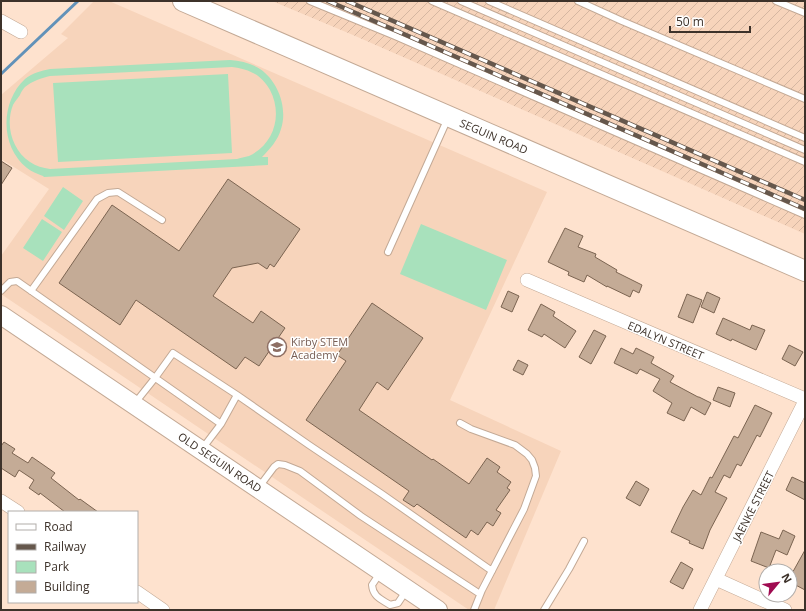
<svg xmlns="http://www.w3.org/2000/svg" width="806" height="611" viewBox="0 0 806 611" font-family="'Open Sans',sans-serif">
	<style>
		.built { fill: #f7d4bb }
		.industrial { fill: url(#industrial-furrows) }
		.park { fill: #a8e1bc; fill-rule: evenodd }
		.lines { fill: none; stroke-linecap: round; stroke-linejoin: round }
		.stream { stroke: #6292b9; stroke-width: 3 }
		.building { fill: #c4ab96; stroke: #7b6451 }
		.lane-casing { stroke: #c3a995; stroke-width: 8 }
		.street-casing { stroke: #c3a995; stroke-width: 14 }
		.secondary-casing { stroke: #c3a995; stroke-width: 20 }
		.primary-casing { stroke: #c3a995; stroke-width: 22 }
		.lane { stroke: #fff; stroke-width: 6 }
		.street { stroke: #fff; stroke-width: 13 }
		.secondary { stroke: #fff; stroke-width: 18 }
		.primary { stroke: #fff; stroke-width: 20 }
		.rail-casing { stroke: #65574c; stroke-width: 4.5 }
		.rail { stroke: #fff; stroke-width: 3; stroke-dasharray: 9; stroke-linecap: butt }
		.labels { text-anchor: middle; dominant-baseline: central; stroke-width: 3; stroke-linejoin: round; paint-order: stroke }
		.street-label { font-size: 11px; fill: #3d322a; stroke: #fff }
		.education-label { font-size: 11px; fill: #785e54; stroke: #fff; text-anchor: start }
	</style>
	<defs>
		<pattern id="industrial-furrows" width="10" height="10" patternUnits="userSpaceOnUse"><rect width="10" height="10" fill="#f7d4bb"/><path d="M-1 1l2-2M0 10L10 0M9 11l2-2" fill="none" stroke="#d5b6a1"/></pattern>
	</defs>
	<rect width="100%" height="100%" fill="#fee2ce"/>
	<path class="built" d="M94,1H109L547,192L450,400L561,451L494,610H469L1,294V256L49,189L1,159V95L68,38L61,34Z"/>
	<path class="industrial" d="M272,1H805V234L353,35Z"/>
	<path class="park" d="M230,60C241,61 251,63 260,69C278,81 288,108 281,129C278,140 270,149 262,157H268V165L44,177L43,176C38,174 32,172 27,168C0,147 0,102 25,79C32,73 41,71 50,69ZM232,67C239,68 246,69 253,73C260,76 266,83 270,90C283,115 274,144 249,156C245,157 240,158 237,159L50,169C43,168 36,166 30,162C12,150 5,125 13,105C15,101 18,98 20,95C21,92 23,89 25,87C32,81 42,78 50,76Z
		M228,74L232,153L58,162L53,83Z
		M63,187L83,201L64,230L44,216Z
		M42,219L62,232L43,261L23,248Z
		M421,224L507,260L486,310L400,274Z"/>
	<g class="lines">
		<path class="stream" d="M1,74L78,1"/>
	</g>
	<path class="building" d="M1,161L12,168L1,185Z
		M228,179L300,229L274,267L270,264L267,269L258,263L232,268L213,296L253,323L261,311L285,328L259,366L245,357L236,369L136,300L120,325L59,283L112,205L179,251Z
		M565,228L583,236L578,247L596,254L595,257L617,270L616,272L642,285L639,293L633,290L630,297L607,286V287L587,275L584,282L568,275L569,272L548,262Z
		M508,291L519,296L512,312L501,307Z
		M707,292L720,298L714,313L701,307Z
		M687,294L702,300L693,323L678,317Z
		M372,303L423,338L388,390L377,382L359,410L432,460L433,459L469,484L487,458L500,467L497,472L511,482L507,488L510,490L496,510L501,513L493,526L487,522L478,535L471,530L466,538L417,504L414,507L403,500L409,491L306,420L346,361L337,355Z
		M541,304L555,312L553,316L576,331L565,348L544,334L542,337L528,330Z
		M723,318L750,330L752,325L765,330L756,350L732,339L731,341L716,334Z
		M594,330L606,336L591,364L579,357Z
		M789,345L803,352L795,366L782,359Z
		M621,348L633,354L636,348L654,357L651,363L674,376L670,382L698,397H699L711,403L705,415L691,407L684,421L667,413L672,403L653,391L660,379L640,369L637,374L614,363Z
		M518,360L528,365L523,375L513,370Z
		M718,387L735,393L730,407L713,400Z
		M755,405L772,413L760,437L757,435L741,466L737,464L730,478L724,475L715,492L727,498L710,530L703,549L689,543L690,541L671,532L683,507L693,490L701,495L710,477L712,478L734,436L738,438Z
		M4,442L15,449L12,453L28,463L32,457L55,473L51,478L79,500L80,499L98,512H65L40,493L39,495L29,488L34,480L19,470L15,477L1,468V446Z
		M792,477L805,483V500L786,490Z
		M636,481L649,489L640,506L626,498Z
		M783,530L795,536L787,555L776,550L769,568L751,561L761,532L779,539Z
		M805,550V590L790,582V577Z
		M681,562L693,569L683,589L670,582Z"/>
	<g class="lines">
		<defs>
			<path id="lane" d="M310,1L395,36L805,215
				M432,1L805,162
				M461,1L805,150
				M489,1L805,138
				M578,1L622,21L805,99
				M776,1L805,13
				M388,252L448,118
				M1,291L10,282L17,281L221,424
				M31,291L97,199L108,193L118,192L162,220
				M237,395L309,445L382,494L492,571
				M135,403L155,378L173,353L237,395L221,424L202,449
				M460,423L471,429L515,445L527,454L532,460L535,468L536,476L524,509L482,590L474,610
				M259,487L274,467L278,464L285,465L300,471L361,516L480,594
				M380,573L372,585C373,597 381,599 390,605L398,603L406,591
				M544,610L569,569L584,541"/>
			<path id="street" d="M1,21L21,32
				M527,280L805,399
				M1,501L18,512
				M716,579L785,610
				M137,592L163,610
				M700,610L805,401"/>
			<path id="secondary" d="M1,315L438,610"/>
			<path id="primary" d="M183,1L805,271"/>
		</defs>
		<use href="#lane" class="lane-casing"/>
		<use href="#street" class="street-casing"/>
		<use href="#secondary" class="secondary-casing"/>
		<use href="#primary" class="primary-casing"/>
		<use href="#lane" class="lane"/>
		<use href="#street" class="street"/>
		<use href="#secondary" class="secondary"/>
		<use href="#primary" class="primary"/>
		<defs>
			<path id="rail" d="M328,1L805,209
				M347,1L805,200"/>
		</defs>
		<use href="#rail" class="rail-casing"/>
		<use href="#rail" class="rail"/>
	</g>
	<defs>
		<symbol id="school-ring" viewBox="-11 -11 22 22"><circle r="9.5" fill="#fff" stroke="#8d6e63" stroke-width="1.5"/><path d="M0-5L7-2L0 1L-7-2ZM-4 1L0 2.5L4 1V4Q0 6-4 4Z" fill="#8d6e63"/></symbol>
	</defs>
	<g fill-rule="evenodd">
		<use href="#school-ring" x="266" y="336" width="22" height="22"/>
	</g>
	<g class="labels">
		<g class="street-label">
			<text transform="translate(494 136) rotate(23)">SEGUIN ROAD</text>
			<text transform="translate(666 340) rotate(23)">EDALYN STREET</text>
			<text transform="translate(220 462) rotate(34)">OLD SEGUIN ROAD</text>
			<text transform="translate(753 506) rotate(-63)">JAENKE STREET</text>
		</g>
		<g class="education-label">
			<text x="291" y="341">Kirby STEM<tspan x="291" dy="13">Academy</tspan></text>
		</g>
	</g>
	<rect width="806" height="611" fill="none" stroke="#3d322a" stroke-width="4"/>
	<rect x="8" y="511" width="130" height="92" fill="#ffffff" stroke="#b1adaa"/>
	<rect x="16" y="524" width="20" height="6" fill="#ffffff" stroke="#b1adaa"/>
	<text x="44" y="531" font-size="12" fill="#3d322a">Road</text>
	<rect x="16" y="544" width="20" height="6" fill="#65574c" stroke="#b1adaa"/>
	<text x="44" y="551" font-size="12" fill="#3d322a">Railway</text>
	<rect x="16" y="561" width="20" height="12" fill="#a8e1bc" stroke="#b1adaa"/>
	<text x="44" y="571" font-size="12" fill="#3d322a">Park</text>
	<rect x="16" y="581" width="20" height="12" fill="#c4ab96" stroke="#b1adaa"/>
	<text x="44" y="591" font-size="12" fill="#3d322a">Building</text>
	<g transform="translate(778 583) rotate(61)"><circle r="19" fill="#ffffff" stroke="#b1adaa"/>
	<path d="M0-3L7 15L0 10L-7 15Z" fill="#9f0b51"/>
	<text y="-6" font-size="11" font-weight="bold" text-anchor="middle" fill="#3d322a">N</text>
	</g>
	<path d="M670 26v6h80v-6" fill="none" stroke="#3d322a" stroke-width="2"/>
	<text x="676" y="26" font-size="12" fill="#3d322a" stroke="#ffffff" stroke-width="3" paint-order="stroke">50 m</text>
</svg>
